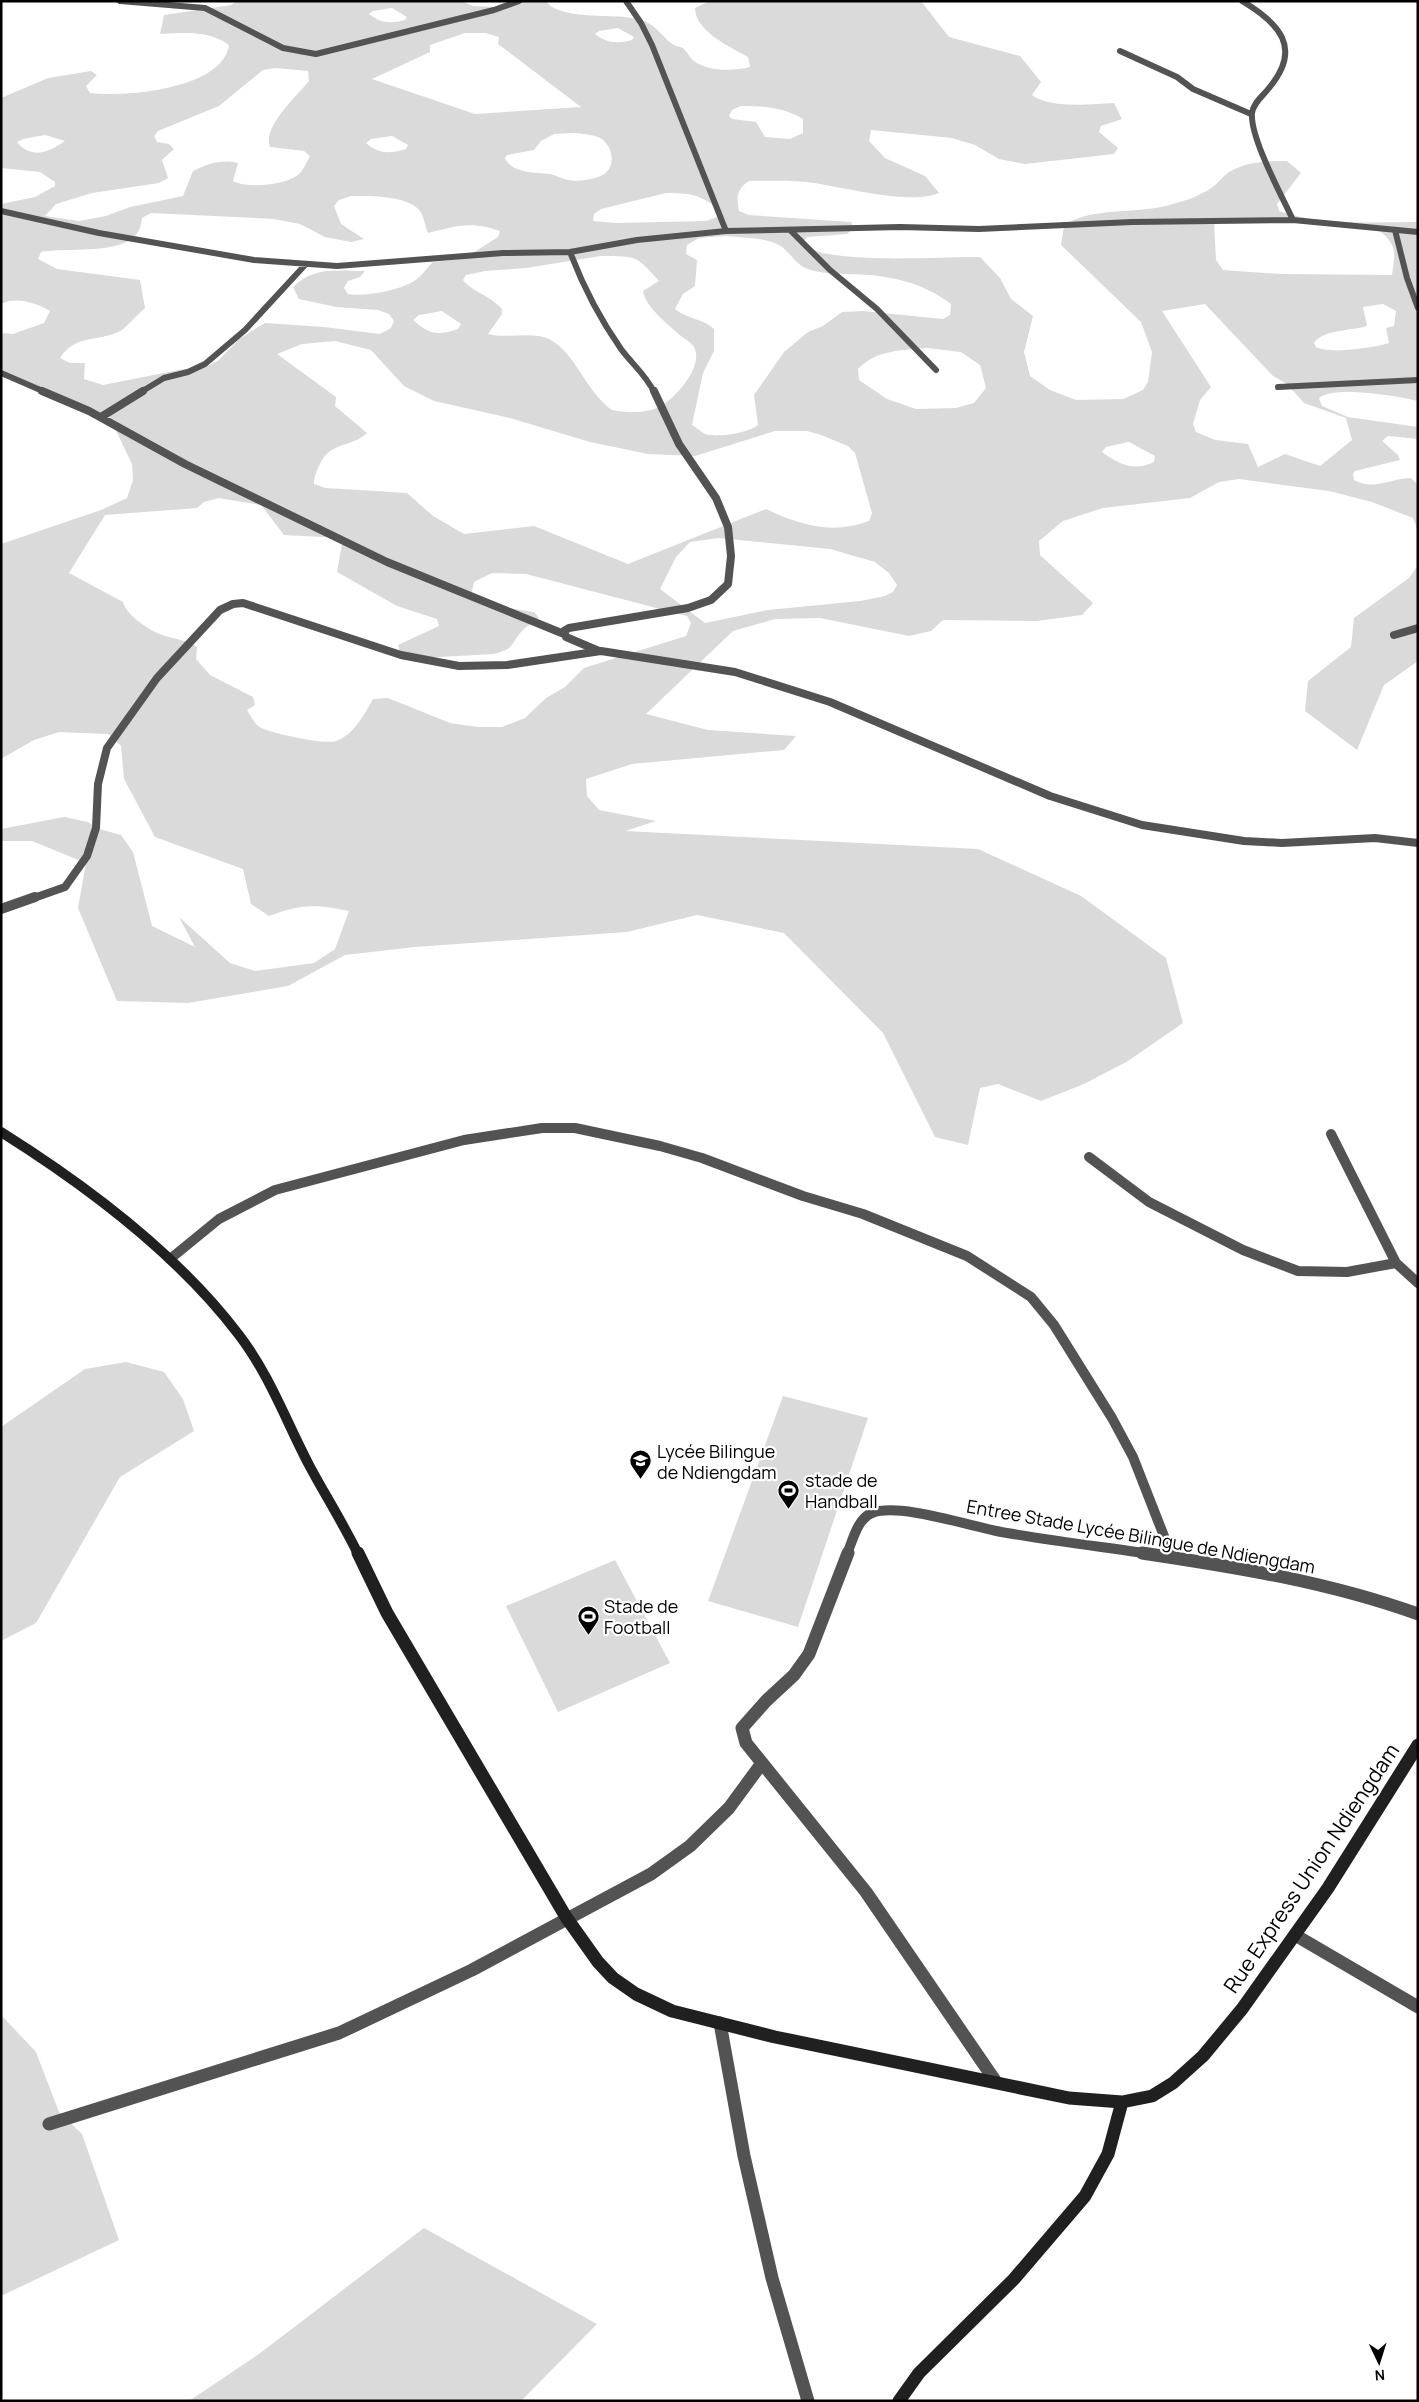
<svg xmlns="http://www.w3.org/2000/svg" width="1419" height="2402" viewBox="0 0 1419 2402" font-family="Manrope,sans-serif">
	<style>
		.green { fill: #dadada; fill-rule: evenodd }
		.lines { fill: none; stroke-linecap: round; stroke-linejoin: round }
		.street-far3 { stroke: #535353; stroke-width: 6 }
		.street-far2 { stroke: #535353; stroke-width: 8 }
		.street-far1 { stroke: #535353; stroke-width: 10 }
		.street { stroke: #535353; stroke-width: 13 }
		.secondary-far1 { stroke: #202020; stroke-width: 10 }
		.secondary { stroke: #202020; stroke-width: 13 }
		.labels { text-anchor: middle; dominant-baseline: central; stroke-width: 4.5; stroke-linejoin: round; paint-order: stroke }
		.poi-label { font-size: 18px; fill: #000; stroke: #fff; text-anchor: start }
		.street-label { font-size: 18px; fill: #000; stroke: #fff }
		.near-street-label { font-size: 21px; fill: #000; stroke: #fff }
	</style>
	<rect width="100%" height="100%" fill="#fff"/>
	<path class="green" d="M237,1H461L473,6L495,7L511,1H546C560,22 619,12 641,20C655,24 661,35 671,43C675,47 681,46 684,49C688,53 690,58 694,61C708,72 734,71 750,67L748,57C730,47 695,31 695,8L710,1H921L949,37L1020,56L1041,82L1032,95C1050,109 1092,104 1114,103L1122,119L1101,126L1099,132L1118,148L1114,154L1025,164L999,159L975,145L952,138L871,130L869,141L885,158L925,176L939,193C909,206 841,186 807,182C788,180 768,181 749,181C737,189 736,197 739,211L749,215L851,222L854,228L847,234L807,237L803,242C809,248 815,251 823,253C871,262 931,257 980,257L1000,278L1011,299L1033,316L1024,352L1030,376L1050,390L1076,400L1123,399L1143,390L1148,382L1152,352L1141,322L1061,245L1064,226C1086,208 1134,213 1161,207C1178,203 1200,197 1214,186C1220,181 1225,174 1231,171C1249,161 1268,161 1287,161L1301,173L1277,204L1279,211C1322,226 1371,222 1417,222L1418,220V401C1399,396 1333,385 1319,398L1322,406L1348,417L1418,427V439L1388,436L1382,441L1398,455L1400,460L1355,471L1353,474L1354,480C1373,491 1392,478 1411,478L1418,485V531L1413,518L1372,502L1329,491L1239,479L1219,482L1190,498L1103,508L1063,521L1039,541L1040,555L1093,603L1082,615L1037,621L943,620L931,631L909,636L820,618L775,619L733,631L646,714L708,730L796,736L784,750L632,764L586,779L587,796L599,810L656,821L625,831L978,849L1081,896L1166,958L1183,1023L1128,1061L1084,1084L1041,1101L998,1084L980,1088L968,1145L935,1137L883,1033L784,933L697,915L627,932L415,947L345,955L288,986L188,1003L117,1001L78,908L86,863L32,841H1V829L64,817L88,822L96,828L121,835L133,852L152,926L195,947L179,917L230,963L255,971L314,963L335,949L349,911C316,904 301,904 269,916L251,904L243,869L155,837L124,779L121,746L108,734L59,732L34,740L1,759V544L101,510L127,498L133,480L132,464L109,416L1,373V333L13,334L44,323L50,311C37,303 16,296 1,304V204L35,197L55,186V182L40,172L1,168V98L48,78L91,71L97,75L86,86L90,93C125,97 222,90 229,45C209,30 183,33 160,34L164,15L231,5ZM392,8L407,17L405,20C390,24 381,23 369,14L373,11ZM618,28L634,37L632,40C617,44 607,43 595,34L599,31ZM465,33H485L499,37L498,44L581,107L475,114L372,79L430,52V45ZM275,68L308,71L309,81C297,96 262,127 270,147L304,151L310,156C307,161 304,169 300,173C289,185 247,189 233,181L238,163C221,159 208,164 193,171L183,196L130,207L106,216L79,221L45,216L56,204L92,193L159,183L168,178L162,160L174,149L169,144L157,142L154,136L158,131L219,106L263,70ZM741,106C763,106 784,107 803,119V133L790,139L765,137L756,122L732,119L729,116L732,110ZM574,133C582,134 593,134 600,138C615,147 617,171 598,177C589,180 577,182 568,180C562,179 556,175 550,174C535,172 512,174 505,158L507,155L534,150L541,141L554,134ZM45,135L65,141C49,152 32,160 17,142L23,139ZM392,136L408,145L406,149C390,154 378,154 366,143L371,139ZM666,193C688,193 699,194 717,208V217L706,221L616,223L593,221L594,214L601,209ZM351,196C368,196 408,195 420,211C424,216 425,227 428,233C458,226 469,221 500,231L498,237L463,259L433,262C428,267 423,274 417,279C403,290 366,297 348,294L344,288L348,281L360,277L365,271C337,271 314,266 293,287L299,299L336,307L378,310L389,314L394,321L391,328L380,334L324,327L265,323L239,339L219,360L208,366L179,370L103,385L84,379L85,363H70L60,358C76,333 99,343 122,330C125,328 140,312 145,308L140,280L57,269L38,259L41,252C66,247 127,256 139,230C141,227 141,222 142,218L151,213L274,219L300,224L325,237L351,242L364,239L341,224L334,206L339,200ZM1278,220L1378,230C1398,244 1395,254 1392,275L1281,274L1223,270L1216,260L1214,221ZM726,236C743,238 764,237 779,245C790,251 795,265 808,269C828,276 849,273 869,275C900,278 926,285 951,304L950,315L943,319L863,311L842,312L823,326L808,332L784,352L754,395L758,425C748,433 717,438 705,434C701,432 696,427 692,425L703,373L714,351V329C703,318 686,319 675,309L683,294L695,286L697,260L686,254L687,245L699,238ZM601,256C637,257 635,254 659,281L643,291C645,307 670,326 682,337C685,339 692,343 694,347C704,365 678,395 664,404C650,414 628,413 612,410C586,392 576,353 549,339C533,331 506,339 488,334L502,314V309C491,296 471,291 463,280L466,275L485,271L526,268ZM1205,304L1273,376L1287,384L1304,403L1346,418L1352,440L1320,466L1285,454L1258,467L1248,444L1215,440L1196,432L1193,424L1200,400L1211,387L1162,311ZM1383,304L1396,311L1394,326L1386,328L1389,343C1373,348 1330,354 1316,347L1314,343C1323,329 1352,331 1367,326L1363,307ZM442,311L461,324L458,329C437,336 429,334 413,320L419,315ZM335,341L371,350L404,386L434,401L510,418L590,442L648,454L695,456L775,431H807L821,435L848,446L855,453L872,513L869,521C833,535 799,525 766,509L628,564L534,526L464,534L433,516L407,493L326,488L314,484C314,474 322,455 332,450C345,442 355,444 367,433L335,406L336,397L277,354L302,344ZM927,348L961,352L980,365L986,388L974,403L956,408L916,409L887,399L859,380L858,369C876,350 902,350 927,348ZM1129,442L1155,456L1154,462C1133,472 1119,464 1102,452L1106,447ZM219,498L261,505L284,535L343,538L337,572L397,606L437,619L439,626L398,645L400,652L421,658L494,654C516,648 509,645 522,631C526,626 534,622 539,618L534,612L488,605L471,596L474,582L492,573L526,574L687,616L691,623L686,636L584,668L565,687L546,698L525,718L502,727H478L450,723L398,702L387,698L373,699C365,713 354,735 336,741C325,745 276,734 264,729C255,726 252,718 247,710L255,705L253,697L210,675L196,659L197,647C184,638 168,639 155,632C144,626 126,614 123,602L69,573L105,515L197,508L204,502ZM719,538L830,549L875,562L889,573L897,585L893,592L885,596L860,601L768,610L705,623L660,589L676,557L690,542Z
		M1418,565V661L1384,685L1357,750L1305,711L1308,681L1351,647L1354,618L1409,578Z
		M126,1362L164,1372L183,1399L194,1431L120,1477L36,1623L1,1641V1427L85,1369Z
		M783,1396L868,1418L798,1627L708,1601Z
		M615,1560L670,1663L558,1712L506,1606Z
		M1,2015L36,2052L59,2112L82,2134L119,2240L1,2296Z
		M424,2228L597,2324L521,2401H189L259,2354Z"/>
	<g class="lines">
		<path class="street-far3" d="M120,1L205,8L283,48L316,54L494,10L519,1
			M626,1L641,23L652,45L726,231
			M1242,1C1279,23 1303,48 1269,88C1263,96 1253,103 1252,113C1250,138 1282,196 1293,220
			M1120,51L1177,77L1193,89L1251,114
			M1,211L99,233L254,260L337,266L503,253L570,252L637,240L726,231L900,227L979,229L1132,222L1293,220L1418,232
			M790,230L830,270L877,309L936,370
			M1395,230L1407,278L1418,308
			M570,252C583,286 600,319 621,349C632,364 646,375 654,392
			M1,373L45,392
			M1278,387L1418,380
			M141,392L164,378L188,372L205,364L245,330L305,265"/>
		<path class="street-far2" d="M42,391L89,411L185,464L387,562L564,634
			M101,417L143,391
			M1394,635L1418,628
			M599,651L566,637L564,631L569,628L688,608L711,600L728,584L731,556L728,527L716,498L679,444L654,391
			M31,899L65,887L87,856L96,828L98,784L107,748L157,678L220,610L233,604L243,603L401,655L459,666L507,665L601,651L735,672L830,702L1050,796L1142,825L1244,841L1282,843L1375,838L1418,843"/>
		<path class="street-far1" d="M1,909L35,897
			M1331,1134L1396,1263L1418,1283
			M1089,1157L1149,1202L1243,1250L1298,1271L1347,1272L1396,1263
			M170,1259L219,1219L275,1190L464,1140L542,1128H575L660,1146L702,1158L803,1196L863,1214L967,1256L1031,1297L1054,1325L1112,1418L1133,1457L1171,1554
			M847,1554C853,1540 857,1519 872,1513C900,1502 975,1528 1007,1533C1055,1541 1103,1547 1151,1554"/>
		<path class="street" d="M848,1553L809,1654L794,1675L766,1701L742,1728L746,1743L866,1892L996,2082
			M1142,1553C1236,1567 1329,1582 1418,1614
			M1170,1553L1172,1557
			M1295,1935L1418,2007
			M720,2023L744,2156L772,2278L808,2401
			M49,2124L339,2033L472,1970L651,1874L690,1846L729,1808L762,1763"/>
		<path class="secondary-far1" d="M1,1132C87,1186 177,1253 239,1335C269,1374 286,1421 309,1465C325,1495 343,1523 358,1554"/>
		<path class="secondary" d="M358,1553L387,1613L566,1917L598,1962L613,1978L636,1994L672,2011L775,2037L1069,2098L1122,2102L1152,2096L1173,2083L1203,2056L1242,2009L1328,1888L1418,1745
			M899,2401L919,2373L1014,2279L1085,2196L1108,2154L1122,2102"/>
	</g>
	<defs>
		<symbol id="school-pin" viewBox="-11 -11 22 30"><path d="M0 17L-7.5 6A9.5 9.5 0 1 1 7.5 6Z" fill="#000" stroke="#fff"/><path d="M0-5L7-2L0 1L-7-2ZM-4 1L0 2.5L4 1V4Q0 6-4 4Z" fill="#fff"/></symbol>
		<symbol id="stadium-pin" viewBox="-11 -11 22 30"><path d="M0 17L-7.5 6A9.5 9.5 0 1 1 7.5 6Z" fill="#000" stroke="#fff"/><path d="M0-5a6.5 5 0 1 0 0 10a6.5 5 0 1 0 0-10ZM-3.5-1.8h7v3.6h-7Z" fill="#fff"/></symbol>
	</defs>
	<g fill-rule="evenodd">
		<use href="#school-pin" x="628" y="1448" width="25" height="34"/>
		<use href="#stadium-pin" x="776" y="1478" width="25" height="34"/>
		<use href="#stadium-pin" x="576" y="1604" width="25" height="34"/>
	</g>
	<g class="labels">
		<g class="poi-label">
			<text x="657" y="1451">Lycée Bilingue<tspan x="657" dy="21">de Ndiengdam</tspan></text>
			<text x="805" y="1480">stade de<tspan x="805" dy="21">Handball</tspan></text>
			<text x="604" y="1606">Stade de<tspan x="604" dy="21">Football</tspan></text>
		</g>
		<g class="street-label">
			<text transform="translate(1141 1536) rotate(10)">Entree Stade Lycée Bilingue de Ndiengdam</text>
		</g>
		<g class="near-street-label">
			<text transform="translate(1311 1868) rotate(-56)">Rue Express Union Ndiengdam</text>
		</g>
	</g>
	<rect width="1419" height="2402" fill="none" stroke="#000000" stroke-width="5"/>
	<g transform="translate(1379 2362) rotate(176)" stroke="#ffffff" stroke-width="4" paint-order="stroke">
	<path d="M0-4L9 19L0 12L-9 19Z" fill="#000000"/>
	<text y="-8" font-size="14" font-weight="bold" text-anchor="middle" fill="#000000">N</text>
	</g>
</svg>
